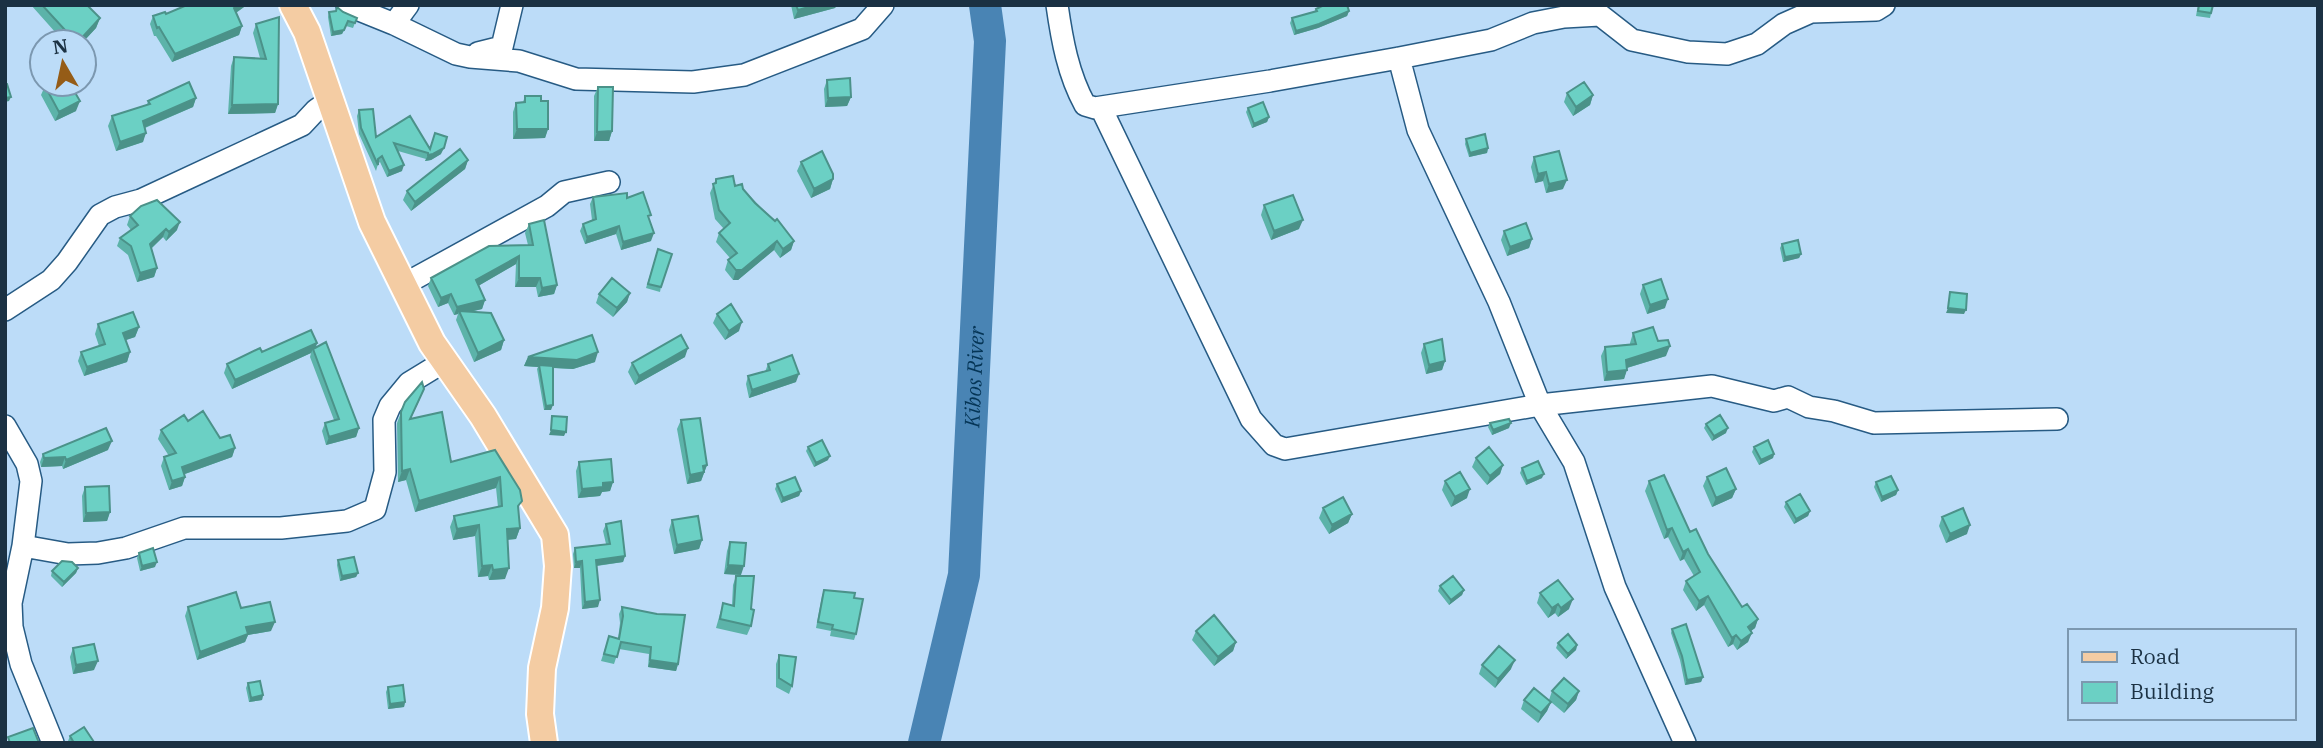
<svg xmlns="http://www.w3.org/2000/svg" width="2323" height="748" viewBox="0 0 2323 748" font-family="'IBM Plex Serif',serif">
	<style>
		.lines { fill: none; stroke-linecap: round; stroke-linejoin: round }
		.river { stroke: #4984b4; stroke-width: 32 }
		.minor-casing { stroke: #275b84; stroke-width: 24 }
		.major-casing { stroke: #fff; stroke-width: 30 }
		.minor { stroke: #fff; stroke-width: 21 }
		.major { stroke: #f4cca3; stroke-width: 26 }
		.wall { fill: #5cb3a9 }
		.shaded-wall { fill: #4b9289 }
		.building { fill: #6bd0c4; stroke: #4b9289; stroke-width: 2 }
		.labels { text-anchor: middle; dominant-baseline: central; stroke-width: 6; stroke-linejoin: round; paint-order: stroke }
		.water-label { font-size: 21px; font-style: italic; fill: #053556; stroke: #bcdcf8 }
	</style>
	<rect width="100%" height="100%" fill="#bcdcf8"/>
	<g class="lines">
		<path class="river" id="s1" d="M924,743L964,575L990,41L985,5"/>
		<defs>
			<path id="minor" d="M347,5L394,24L456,54L470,57L519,61L576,79L693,82L744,75L862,29L883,5
				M1057,5C1062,40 1068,74 1085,105L1095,108L1270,81L1399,58L1491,40L1533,23L1564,17L1600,15L1632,40L1688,52L1727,54L1757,44L1784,24L1811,12L1876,10L1884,5
				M394,24L408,5
				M478,53L502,47L512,5
				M1399,58L1418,130L1499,302L1540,405L1574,462L1615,587L1685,743
				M1101,108L1251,419L1274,445L1285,449L1540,405L1712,386L1774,401L1788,397L1809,407L1834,411L1874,423L2057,419
				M403,285L547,206L564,192L609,182
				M5,310L51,280L67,262L100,215L115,207L141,200L302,125L316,110L330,100
				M5,426L27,464L31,481L23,546L11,603L12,627L21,664L53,743
				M23,546L68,554L98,553L126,548L184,528H281L347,521L375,509L385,472L384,420L390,406L409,383L445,361"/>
			<path id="major" d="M293,5L307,32L372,222L432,343L483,416L555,535L558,566L555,608L542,668L540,714L544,743"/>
		</defs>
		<use href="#minor" class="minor-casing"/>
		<use href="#major" class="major-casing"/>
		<use href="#minor" class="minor"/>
		<use href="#major" class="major"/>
	</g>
	<path class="wall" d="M31,5H87L100,18L96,28L83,42H64Z
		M791,5H837L835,8L794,19Z
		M2198,5H2213L2210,18L2196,16Z
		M244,7L236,13L242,26L239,35L172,62L156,36H154L150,24L153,16Z
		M1316,9L1349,11L1347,16L1318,28L1294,35L1290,23L1292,18L1314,12Z
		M329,12H343L357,18L353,28L346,26L342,34L331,36L328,17Z
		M256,24L278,104L275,113L228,114L231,66L234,57L260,58L253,33Z
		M827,80L851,97L847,106L825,107L824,89Z
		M45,86L76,111L55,121L41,95Z
		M598,87L612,131L609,141H594V96Z
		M1567,93L1593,95L1590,105L1573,116L1564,102Z
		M525,96L541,101L548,129L545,138L513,139V112L516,103L523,102Z
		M196,98L193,107L145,128L143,142L116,151L108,126L112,116L147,105L148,101Z
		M1248,108L1269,117L1267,122L1252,128L1246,112Z
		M359,110L376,137L429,148L441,154L431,160L425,161L426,159L398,151L402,171L387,177L380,162L378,164L376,171L359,134L357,116Z
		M1466,139L1488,148L1487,153L1469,157L1465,144Z
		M1534,157L1563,189L1546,193L1543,181L1535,183L1531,167Z
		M468,160L465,169L411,211L403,200L407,191Z
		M801,162L833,179L830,189L811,198L797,171Z
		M716,179L743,189L794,241L791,250L780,258L774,250L738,280H733L725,270L728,260L730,258L716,242L719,233L724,229L715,219L710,193Z
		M593,197L627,198L649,221L651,241L621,250L616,234L585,244L580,231L583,224L592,220L590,204Z
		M1264,205L1299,229L1271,240L1261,215Z
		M130,216L177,230L166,241L163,237L151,249L157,268L154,277L137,282L128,255L117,246L120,238L131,230L127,225Z
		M529,224L557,285L554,294L538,297L536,287H515L516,264L478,286L485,300L482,309L470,312L504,340L501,350L474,362L456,320L458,314L454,315L448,303L438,307L428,286L431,278L528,245L525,233Z
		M1504,231L1532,239L1529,248L1507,256L1501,240Z
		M1782,244L1801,254L1799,258L1783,262L1780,248Z
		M658,249L661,287L660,292L646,288Z
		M1643,285L1665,308L1647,314L1640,294Z
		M630,293L627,302L613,317L596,303L599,294Z
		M717,314L739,331L725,340L713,323Z
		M98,324L139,327L135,337L126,340L130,352L127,362L84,376L78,361L81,352L99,346L95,334Z
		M1633,333L1658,341L1666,356L1627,368L1624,379L1604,381L1601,356L1605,347L1630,344V343Z
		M317,343L316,347L359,428L356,437L326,445L322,431L325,423L334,420L310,357L311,353L232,389L224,373L227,364L262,352Z
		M1424,344L1445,361L1442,370L1426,374L1421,353Z
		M528,357L595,362L573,369L553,368L551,410H544L537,369L538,367L524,366Z
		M685,357L635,385L628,372L632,363Z
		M768,364L796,382L749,398L746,384L748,376L765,372Z
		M420,399L411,418L451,462L495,450L518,512L520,528L516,539L507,540L505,579L489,580L488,576L478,577L475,536L453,540L450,527L454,516L498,507L496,488L415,512L406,480L398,482L397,423L405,402Z
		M681,420L707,465L701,481L687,484L677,429Z
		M188,421L220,438L235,448L232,457L185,474V477L182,486L169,490L161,466L164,457L169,456L158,439L161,430Z
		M1490,423L1509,428L1492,435L1488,427Z
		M1706,424L1726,433L1712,441L1704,428Z
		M808,447L828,460L814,467L806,451Z
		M1754,447L1774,454L1773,458L1759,465L1752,452Z
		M108,450L63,469L62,466L41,467L40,462L43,454Z
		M1476,458L1503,465L1500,474L1487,485L1472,467Z
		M579,462L613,482L610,491L602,492L600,496L578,498L576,471Z
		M1522,468L1542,478L1526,485L1520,473Z
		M1707,477L1736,489L1732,498L1712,507L1703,486Z
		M1445,481L1467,498L1451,507L1442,490Z
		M1649,481L1708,554L1742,607L1758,619L1755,628L1751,631L1748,642L1737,650L1733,644L1728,647L1704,605L1696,611L1683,590L1686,581L1694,576L1684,559L1680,561L1668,537L1664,539L1645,491Z
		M1876,482L1898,490L1896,495L1881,502L1874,487Z
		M777,484L801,491L799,496L781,503L775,489Z
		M85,487L110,512L107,521L83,522L82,496Z
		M1786,502L1810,511L1808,516L1794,524L1784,507Z
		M1323,508L1352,514L1348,523L1329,534L1319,518Z
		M1942,517L1967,534L1946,543L1939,526Z
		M672,520L702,540L699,549L674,554L669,530Z
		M606,524L625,556L623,562L597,566L598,607L582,609L580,568H574L573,554L575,548L606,544L603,531Z
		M730,542L741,575L724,574L727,551Z
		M139,553L155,567L140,571L137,558Z
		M338,560L358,573L356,577L340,581L337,565Z
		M78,568L76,573L62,587L51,576L52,571Z
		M736,576L751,626L747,635L716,628L723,603L732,605L733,585Z
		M1440,586L1464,590L1462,595L1449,605L1438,591Z
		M824,590L854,598L856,634L854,640L830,636L831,631L816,628L822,596Z
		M1540,593L1569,609L1558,617L1555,613L1548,618L1537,603Z
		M188,607L241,608L271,631L248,635L245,642L197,660L185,616Z
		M622,607L678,664L676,671L648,667L649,654L619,649L614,664L601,661L609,636L618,639L620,623L619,614Z
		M1672,629L1703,677L1701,682L1685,685L1680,660L1671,633Z
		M1196,631L1236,642L1233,651L1214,666L1192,640Z
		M1558,643L1577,645L1576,650L1566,659L1556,648Z
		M73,648L94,670L73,674L70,657Z
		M779,655L792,686L789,694L776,687V664Z
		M1482,665L1511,669L1495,688L1479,674Z
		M248,683L263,695L262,700L249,702L246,688Z
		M388,687L405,702L404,707L388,709L386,692Z
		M1552,691H1579L1576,700L1564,713L1551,702L1547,711L1538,723L1521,709L1524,700H1549Z
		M70,736L94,742L70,743L68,741Z"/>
	<path class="shaded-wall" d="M238,5H244V7L231,16L234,8Z
		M816,5H837L835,8L794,19L798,10Z
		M1349,11L1347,16L1318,28L1294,35L1296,31Z
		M100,18L96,28L83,42H78Z
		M242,26L239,35L172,62L175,54Z
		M344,30L342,34L331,36L333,32Z
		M1593,95L1590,105L1573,116L1576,107Z
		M11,97L9,101L5,102V98Z
		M851,97L847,106L825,107L828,98Z
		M196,98L193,107L139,130L143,121Z
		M80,101L76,111L55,121L59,112Z
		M278,104L275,113L228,114L232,105Z
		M1269,117L1267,122L1252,128L1254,124Z
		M517,129H548L545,138L513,139Z
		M612,131L609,141H594L597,132Z
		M146,133L143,142L116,151L120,142Z
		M444,148L441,154L431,160L425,161L428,155Z
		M1488,148L1487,153L1469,157L1470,153Z
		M468,160L465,169L411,211L415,202Z
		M404,165L402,171L387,177L389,171Z
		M1546,172L1543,181L1535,183L1538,174Z
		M833,179L830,189L811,198L814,189Z
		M1567,180L1563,189L1546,193L1549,184Z
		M1303,220L1299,229L1271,240L1274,231Z
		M180,222L177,230L166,241L169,232Z
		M619,226L616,234L585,244L587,237Z
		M166,229L163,237L146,253L150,244Z
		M654,233L651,241L621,250L623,242Z
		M1532,239L1529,248L1507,256L1510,247Z
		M777,241L774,250L738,280H733L736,270Z
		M794,241L791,250L780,258L783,249Z
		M1801,254L1799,258L1783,262L1785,257Z
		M519,256L516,264L473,289L476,280Z
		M157,268L154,277L137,282L140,273Z
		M519,278H540L536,287H515Z
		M557,285L554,294L538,297L542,288Z
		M630,293L627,302L613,317L617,308Z
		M451,294L448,303L438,307L441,298Z
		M1668,299L1665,308L1647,314L1650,305Z
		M485,300L482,309L460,314L459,311L458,314L454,315L457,307Z
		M1948,308L1966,310L1964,314L1946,313Z
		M742,322L739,331L725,340L729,331Z
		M139,327L135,337L120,342L123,333Z
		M504,340L501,350L474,362L478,353Z
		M317,343L314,352L313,349L311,353L232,389L235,380Z
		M1670,346L1666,356L1623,369L1626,360Z
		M688,348L685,357L635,385L639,376Z
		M130,352L127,362L84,376L87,367Z
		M598,352L595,362L573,369L539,367V365L538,367L524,366L528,357Z
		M1445,361L1442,370L1426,374L1429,365Z
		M1627,370L1624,379L1604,381L1607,372Z
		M799,374L796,382L749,398L752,390Z
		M553,405L551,410H544L546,406Z
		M1511,423L1509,428L1492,435L1493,430Z
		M359,428L356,437L326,445L329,437Z
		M1728,428L1726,433L1712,441L1714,436Z
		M551,430L566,432L564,436L549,435Z
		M112,441L108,450L63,469L66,460Z
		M235,448L232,457L179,476L182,467Z
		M1774,454L1773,458L1759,465L1761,460Z
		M830,456L828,460L814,467L816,463Z
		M65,457L62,466L41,467L44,458Z
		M707,465L701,481L687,484L690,475L703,466Z
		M1503,465L1500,474L1487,485L1490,476Z
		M410,469L406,480L398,482L402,471Z
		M1544,474L1542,478L1526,485L1527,481Z
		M185,477L182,486L169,490L172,481Z
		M500,477L496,488L415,512L419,501Z
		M613,482L610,491L602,492L600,496L578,498L582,489L603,483Z
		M1470,489L1467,498L1451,507L1455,497Z
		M1736,489L1732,498L1712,507L1716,498Z
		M1898,490L1896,495L1881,502L1882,497Z
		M801,491L799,496L781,503L783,498Z
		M1810,511L1808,516L1794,524L1796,519Z
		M110,512L107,521L83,522L86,513Z
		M1352,514L1348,523L1329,534L1332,525Z
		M479,525L475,536L453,540L457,529Z
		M1970,525L1967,534L1946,543L1950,534Z
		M520,528L516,539L503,540L507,529Z
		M1672,528L1668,537L1664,539L1667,530Z
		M702,540L699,549L674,554L677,545Z
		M1688,549L1684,559L1680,561L1683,552Z
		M625,556L623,562L594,566L596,560Z
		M582,561L580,568H574L576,562Z
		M157,562L155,567L140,571L142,566Z
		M492,565L488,576L478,577L482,566Z
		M728,565L744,566L741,575L724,574Z
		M78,568L76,573L62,587L64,582Z
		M509,568L505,579L489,580L493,570Z
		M358,573L356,577L340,581L342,576Z
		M1464,590L1462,595L1449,605L1451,600Z
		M1708,596L1704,605L1696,611L1699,601Z
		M1573,599L1569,609L1558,617L1561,608Z
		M600,600L598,607L582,609L585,602Z
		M1558,604L1555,613L1548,618L1552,608Z
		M1758,619L1755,628L1744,636L1748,627Z
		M275,622L271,631L248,635L245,642L197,660L200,652L246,627Z
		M1752,633L1748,642L1737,650L1741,641Z
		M1736,635L1733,644L1728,647L1732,638Z
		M1236,642L1233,651L1214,666L1218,657Z
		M1577,645L1576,650L1566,659L1568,654Z
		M650,660L678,664L676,671L648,667Z
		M1515,660L1511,669L1495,688L1498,679Z
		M98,661L94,670L73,674L76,665Z
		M1703,677L1701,682L1685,685L1687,680Z
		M1579,691L1576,700L1564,713L1568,704Z
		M263,695L262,700L249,702L251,698Z
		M405,702L404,707L388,709L390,704Z
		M1551,702L1547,711L1538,723L1541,713Z"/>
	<path class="building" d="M42,5H87L100,18L78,42H76Z
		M187,5H238L234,8L242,26L175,54L159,27L157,28L153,16L165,12L166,14Z
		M796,5H816L798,10Z
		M1324,5H1347L1349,11L1319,24L1296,31L1292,18L1317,11L1316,9Z
		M2199,5H2213L2211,13L2198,11Z
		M337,7L343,12L357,18L355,23L348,21L344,30L333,32L329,12L336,11Z
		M279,17L278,104L232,105L234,57L266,59L256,24Z
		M850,78L851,97L828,98L827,80Z
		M189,82L196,98L143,121L146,133L120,142L112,116L150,104L148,101Z
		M1584,82L1593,95L1576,107L1567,93Z
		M5,84H7L11,97L5,98Z
		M48,84H70L80,101L59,112L45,86Z
		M598,87H613L612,131L597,132Z
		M525,96H541V101H548V129H517L516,103L525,102Z
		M1263,102L1269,117L1254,124L1248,108Z
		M373,109L376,137L410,116L430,149L435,133L447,137L444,148L433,154L428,155V153L394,143L404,165L389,171L382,156L378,159V165L361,128L359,110Z
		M1485,134L1488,148L1470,153L1466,139Z
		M460,149L468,160L415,202L407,191Z
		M822,151L833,174V179L814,189L801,162Z
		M1559,151L1567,180L1549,184L1546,172L1538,174L1534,157Z
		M733,176L735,186L742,184L743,189L755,203L775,221L777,219L794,241L783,249L777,241L742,270H736L728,260L737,253L719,233L730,223L719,210L713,184L716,183V179Z
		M643,192L651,215L648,216L654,233L623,242L619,226L587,237L583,224L596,219L593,197L627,193V198Z
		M1293,195L1303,220L1274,231L1264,205Z
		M157,200L180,222L169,232L166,229L150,244L157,268L140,273L131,246L120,238L138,225L130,216L141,206Z
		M544,220L557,285L542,288L540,278H519V256L476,280L485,300L457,307L451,294L441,298L431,278L489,246L533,245L529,224Z
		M1526,223L1532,239L1510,247L1504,231Z
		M1798,240L1801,254L1785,257L1782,244Z
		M658,249L672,254L661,287L648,284Z
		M612,278L630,293L617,308L599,294Z
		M1661,279L1668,299L1650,305L1643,285Z
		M1950,292L1967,294L1966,310L1948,308Z
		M731,304L742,322L729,331L717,314Z
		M459,311L491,313L504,340L478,353Z
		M133,312L139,327L123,333L130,352L87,367L81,352L105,344L98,324Z
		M1653,327L1658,341L1668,340L1670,346L1626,360L1627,370L1607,372L1605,347L1636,344L1633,333Z
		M311,330L317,343L235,380L227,364L260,348L262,352Z
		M592,335L598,352L577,360L528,357Z
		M681,335L688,348L639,376L632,363Z
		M1442,339L1445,361L1429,365L1424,344Z
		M326,342L359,428L329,437L325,423L339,419L313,349Z
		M792,355L799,374L752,390L748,376L770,370L768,364Z
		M539,365L553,366V405L546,406Z
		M422,382L424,389L410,419L442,412L451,462L495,450L520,490L522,501L518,506L520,528L507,529L509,568L493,570L492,565L482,566L479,525L457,529L454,516L502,506L500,477L419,501L410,469L402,471L401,412L405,402Z
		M203,411L220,438L230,435L235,448L182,467L185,477L172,481L164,457L176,453L161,430L184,415L188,421Z
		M1720,415L1728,428L1714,436L1706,424Z
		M552,416L567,417L566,432L551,430Z
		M700,418L707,465L703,466L704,472L690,475L681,420Z
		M1509,419L1511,423L1493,430L1490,423Z
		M106,428L112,441L66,460L65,457L44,458L43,454Z
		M822,440L830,456L816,463L808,447Z
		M1768,440L1774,454L1761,460L1754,447Z
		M1489,447L1503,465L1490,476L1476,458Z
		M611,459L613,482L603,483V487L582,489L579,462Z
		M1538,461L1544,474L1527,481L1522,468Z
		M1726,468L1736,489L1716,498L1707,477Z
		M1460,472L1470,489L1455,497L1445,481Z
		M1664,475L1690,532L1696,529L1708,554L1742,607L1747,604L1758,619L1748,627L1752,633L1741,641L1736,635L1732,638L1708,596L1699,601L1686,581L1700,572L1688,549L1683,552L1672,528L1667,530L1649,481Z
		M1891,476L1898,490L1882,497L1876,482Z
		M795,477L801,491L783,498L777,484Z
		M109,486L110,512L86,513L85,487Z
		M1800,494L1810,511L1796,519L1786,502Z
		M1343,497L1352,514L1332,525L1323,508Z
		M1963,508L1970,525L1950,534L1942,517Z
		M698,516L702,540L677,545L672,520Z
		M621,521L625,556L596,560L600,600L585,602L582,561L576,562L575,548L610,544L606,524Z
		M730,542L746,543L744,566L728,565Z
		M153,548L157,562L142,566L139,553Z
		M354,557L358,573L342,576L338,560Z
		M62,561L72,562L78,568L64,582L52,571Z
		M736,576H754L751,609L754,610L751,626L720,619L723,603L734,606Z
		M1453,576L1464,590L1451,600L1440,586Z
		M1558,580L1573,599L1561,608L1558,604L1552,608L1540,593Z
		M824,590L855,593L854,598L863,599L856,634L832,629L833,625L818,622Z
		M236,592L241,608L270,602L275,622L246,627L248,634L200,652L188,607Z
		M622,607L657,614L685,615L678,664L650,660L651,647L621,642L617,657L604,654L609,636L619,639L623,616Z
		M1214,615L1236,642L1218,657L1196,631Z
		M1686,624L1703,677L1687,680L1682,656L1672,629Z
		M1568,634L1577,645L1568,654L1558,643Z
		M94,644L98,661L76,665L73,648Z
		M1499,646L1515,660L1498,679L1482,665Z
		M779,655L796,657L792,686L779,678Z
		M1564,678L1579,691L1568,704L1552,691Z
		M260,681L263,695L251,698L248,683Z
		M403,685L405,702L390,704L388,687Z
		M1534,688L1551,702L1541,713L1524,700Z
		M84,727L94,742L93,743H74L70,736Z
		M33,728L39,743H10L8,737Z"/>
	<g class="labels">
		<g class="water-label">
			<text stroke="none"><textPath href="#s1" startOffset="371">Kibos River</textPath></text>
		</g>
	</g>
	<rect width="2323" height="748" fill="none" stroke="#1b3143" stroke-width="14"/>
	<rect x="2068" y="629" width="228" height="91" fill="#bcdcf8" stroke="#7c98b0" stroke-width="2"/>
	<rect x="2082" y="652" width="35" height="10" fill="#f4cca3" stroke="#7c98b0" stroke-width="2"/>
	<text x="2130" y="664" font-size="21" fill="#1b3143">Road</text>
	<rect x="2082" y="682" width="35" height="21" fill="#6bd0c4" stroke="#7c98b0" stroke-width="2"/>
	<text x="2130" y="699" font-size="21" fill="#1b3143">Building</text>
	<g transform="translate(63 63) rotate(351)"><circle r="33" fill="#bcdcf8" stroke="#7c98b0" stroke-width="2"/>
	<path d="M0-5L12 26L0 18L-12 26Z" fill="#955c17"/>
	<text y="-10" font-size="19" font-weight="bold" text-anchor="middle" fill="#1b3143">N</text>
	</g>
</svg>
